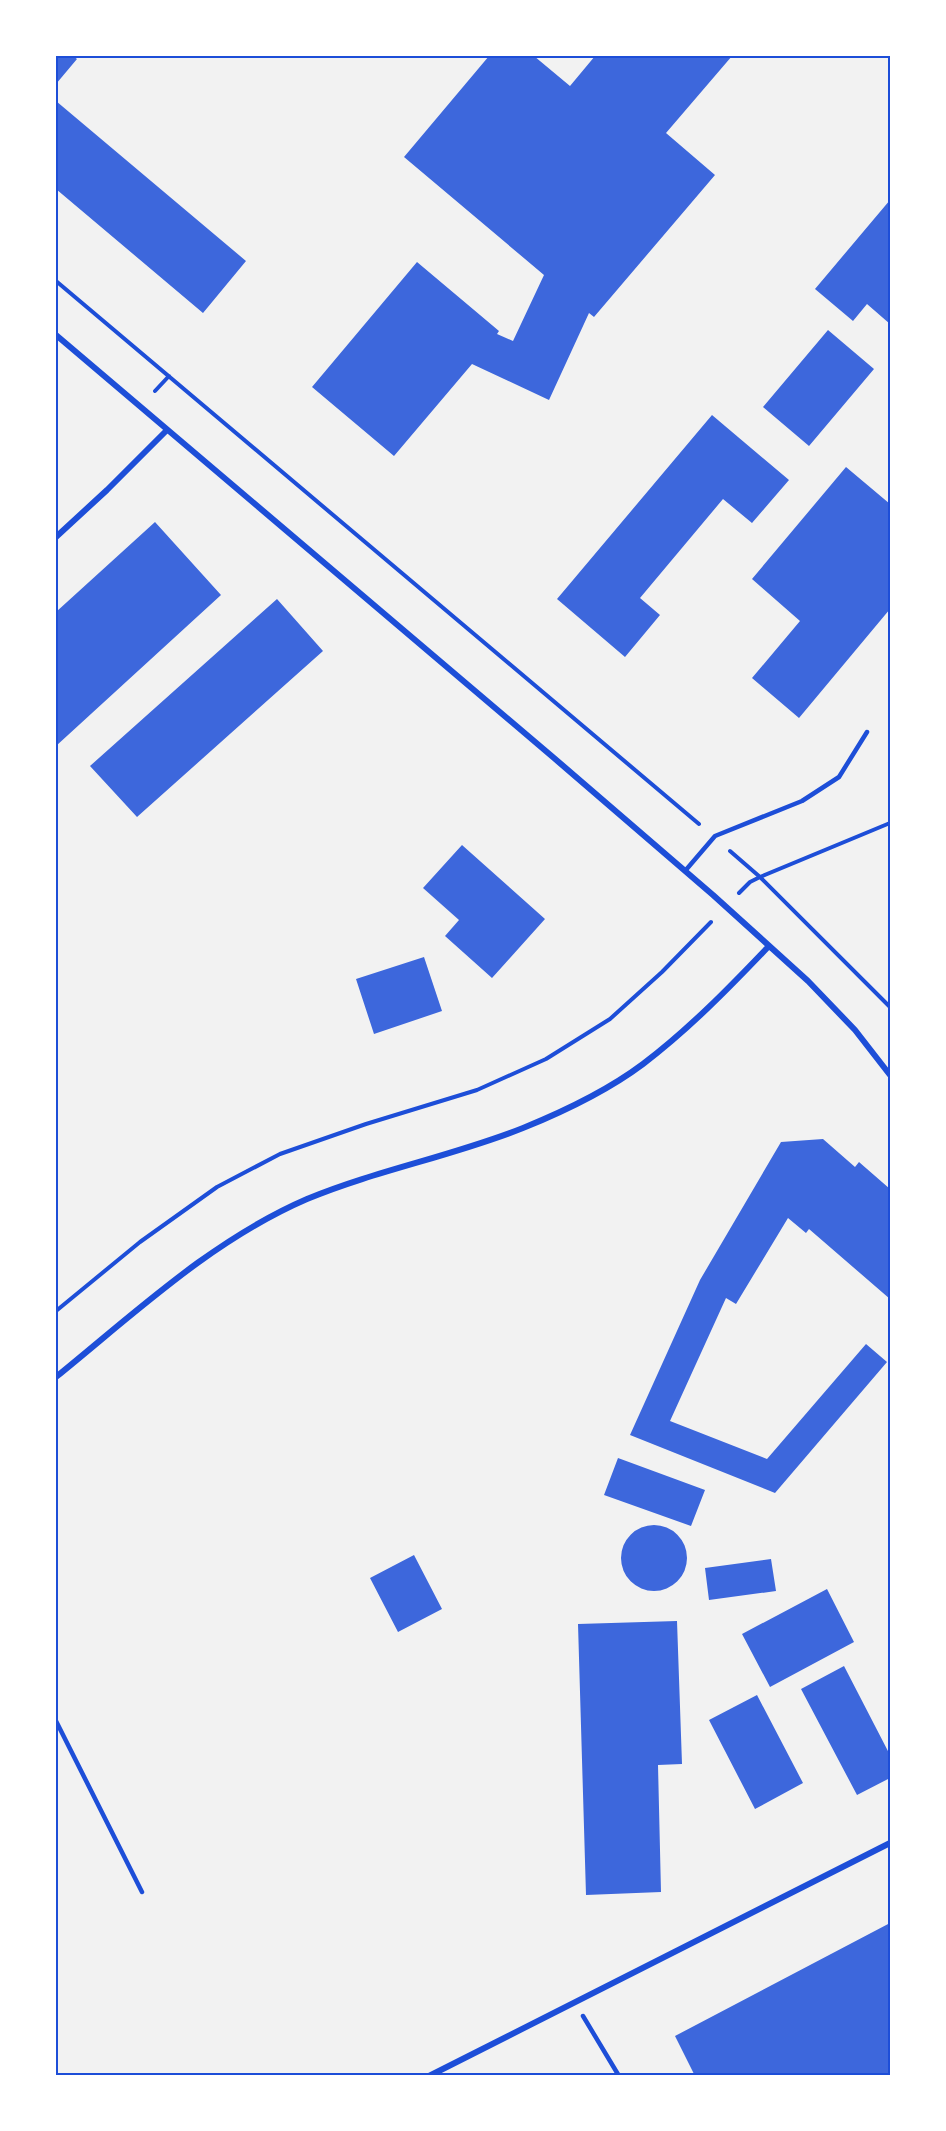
<svg xmlns="http://www.w3.org/2000/svg" width="946" height="2131" viewBox="0 0 946 2131" font-family="'Exo 2',sans-serif">
	<style>
		.building { fill: #3d67dc }
		.lines { fill: none; stroke-linecap: round; stroke-linejoin: round }
		.path { stroke: #1d4ed8; stroke-width: 4 }
		.service { stroke: #1d4ed8; stroke-width: 4.5 }
		.minor { stroke: #1d4ed8; stroke-width: 6 }
		.neatline { fill: none; stroke: #1d4ed8; stroke-width: 2 }
	</style>
	<rect width="100%" height="100%" fill="#f2f2f2"/>
	<path class="building" d="M56,56H73L77,59L56,84Z
		M489,56H534L570,86L595,56H732L666,133L715,175L594,317L589,313L549,400L472,364L394,456L312,387L417,262L499,331L497,334L513,341L544,275L404,157Z
		M56,101L246,261L203,313L56,189Z
		M890,200V324L867,304L853,321L815,289Z
		M828,330L874,369L809,446L763,407Z
		M712,415L789,480L752,523L723,499L640,598L660,615L625,657L557,599Z
		M846,467L890,504V609L799,718L752,678L800,621L752,579Z
		M155,522L221,595L56,746V612Z
		M277,599L323,651L137,817L90,766Z
		M462,845L545,919L492,978L445,936L459,920L423,888Z
		M424,957L442,1011L374,1034L356,979Z
		M823,1139L855,1167L859,1162L890,1189V1299L809,1229L806,1233L788,1218L736,1304L726,1298L670,1421L767,1459L866,1344L887,1362L775,1493L630,1435L700,1280L781,1142Z
		M618,1458L705,1490L691,1526L604,1495Z
		M621 1558a33 33 0 1 1 66 0a33 33 0 1 1-66 0Z
		M414,1555L442,1609L398,1632L370,1578Z
		M771,1559L776,1591L709,1600L705,1568Z
		M827,1589L854,1642L770,1687L742,1634Z
		M677,1621L682,1764L658,1765L661,1892L586,1895L578,1624Z
		M844,1666L890,1755V1778L857,1795L801,1689Z
		M757,1695L803,1783L755,1809L709,1720Z
		M890,1923V2076H695L675,2036Z"/>
	<g class="lines">
		<path class="path" d="M56,281L699,824
			M155,391L169,376
			M730,851L760,877L890,1007
			M739,893L750,882L760,877L890,823
			M56,1311L140,1242L217,1187L280,1154L366,1124L477,1090L546,1059L610,1019L662,972L711,922"/>
		<path class="service" d="M685,871L715,836L802,801L839,777L867,732
			M56,1721L142,1892
			M583,2016L619,2076"/>
		<path class="minor" d="M56,335L554,758L713,895L808,981L855,1030L890,1075
			M56,537L107,490L167,430
			M56,1377C135,1313 212,1240 307,1199C377,1170 453,1156 523,1128C565,1111 607,1091 643,1064C689,1029 729,988 769,946
			M429,2076L890,1843"/>
	</g>
	<rect width="946" height="2131" fill="none" stroke="#ffffff" stroke-width="114"/>
	<rect x="57" y="57" width="832" height="2017" class="neatline"/>
</svg>
